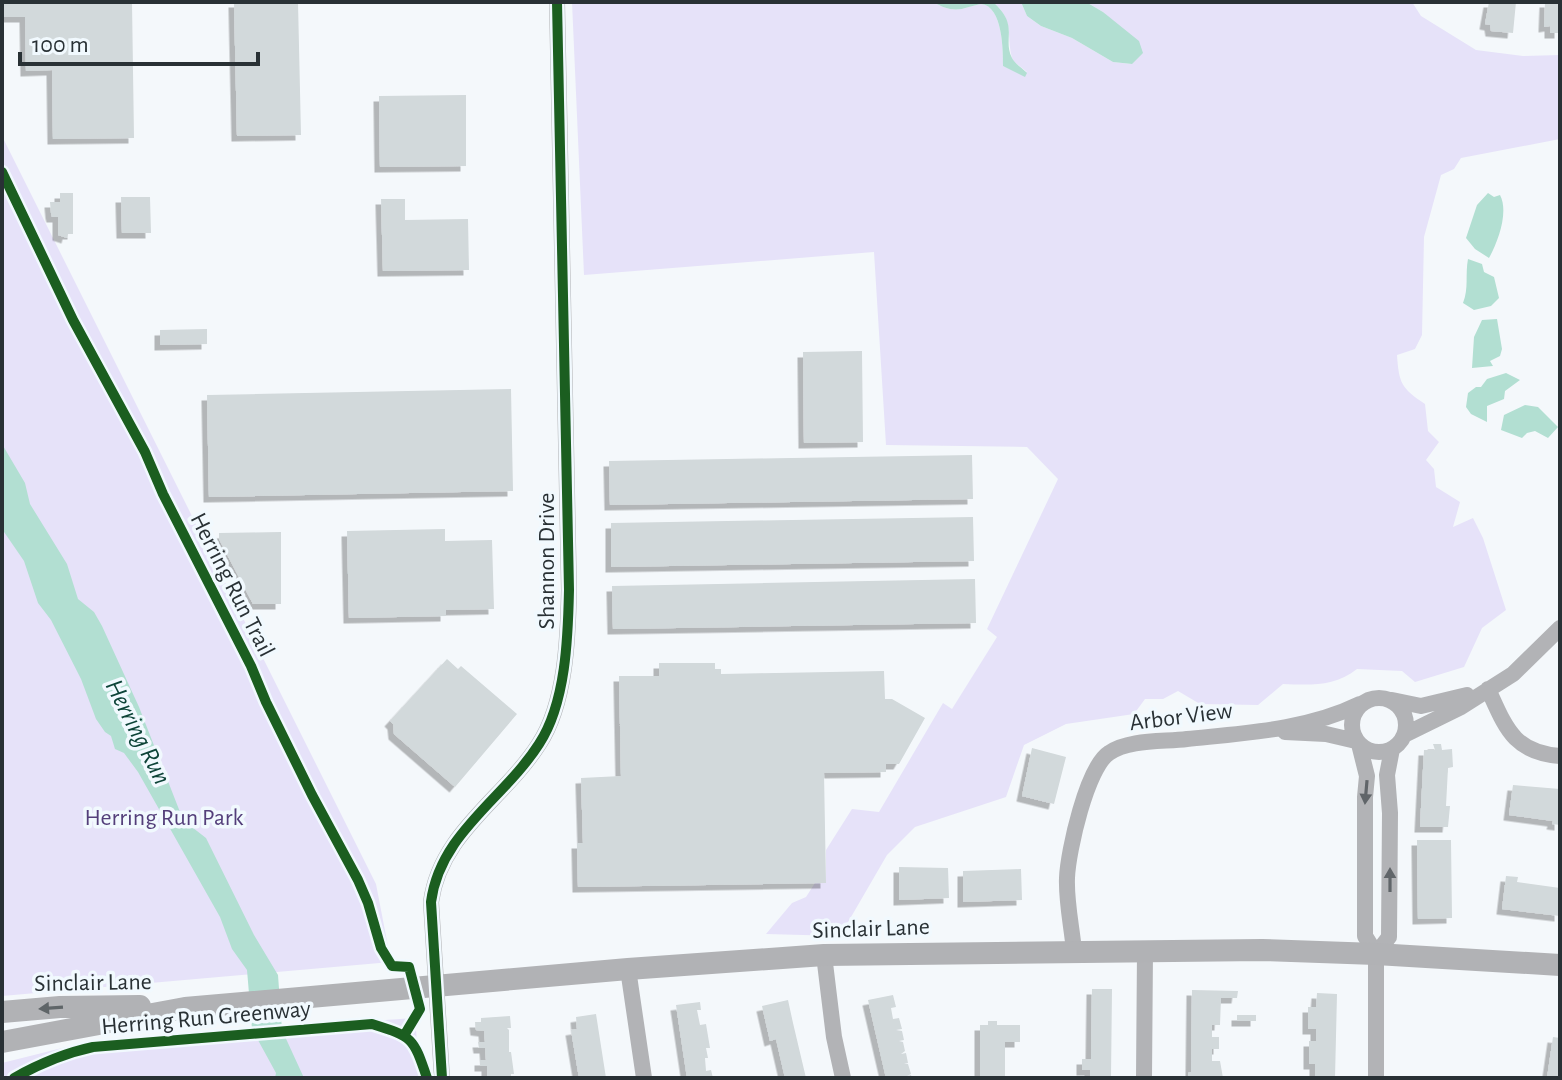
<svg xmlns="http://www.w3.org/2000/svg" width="1562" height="1080" viewBox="0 0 1562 1080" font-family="'Alegreya Sans',sans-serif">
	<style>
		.green { fill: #e6e2f9 }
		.water { fill: #b2dfd2 }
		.building { fill: #d2d9db; filter: url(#shadow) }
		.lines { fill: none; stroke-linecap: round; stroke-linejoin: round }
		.minor { stroke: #b2b3b6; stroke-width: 16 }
		.secondary { stroke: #b1b2b5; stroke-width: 22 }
		.cycleway-casing { stroke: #f1f9fe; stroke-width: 15 }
		.cycleway { stroke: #1b5e20; stroke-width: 10 }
		.oneway { fill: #606569 }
		.oneway2 { fill: #5f6568 }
		.labels { text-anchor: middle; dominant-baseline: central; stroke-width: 7; stroke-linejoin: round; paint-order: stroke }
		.street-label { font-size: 24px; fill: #293135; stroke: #f1f9fe }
		.park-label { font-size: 24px; fill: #533e7a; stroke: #f1f9fe }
		.water-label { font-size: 26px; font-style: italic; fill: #0d4438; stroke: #f1f9fe }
	</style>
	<defs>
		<filter id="shadow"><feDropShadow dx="-5.5" dy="5.5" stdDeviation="0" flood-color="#0004"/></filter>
	</defs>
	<rect width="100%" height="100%" fill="#f4f8fb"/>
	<path class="green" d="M572,2H933C946,9 954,12 969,7C970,7 979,4 981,4C1003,6 1003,51 1003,66L1027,72L1013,61C1005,37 1016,22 993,2H1021L1027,16L1041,26L1072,38L1113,62L1131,64L1142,53L1103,12L1086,2H1412L1421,16L1476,50L1523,56L1560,55V139L1461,158L1454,169L1441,175L1424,237L1422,335L1415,349L1397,355C1399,383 1401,388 1425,404L1428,431L1439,442L1426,460L1434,469L1436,487L1460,502L1453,527L1473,518L1483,538L1506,610L1482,628L1464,667L1415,682L1402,671L1357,669C1334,687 1310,685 1283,684L1258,705L1200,704L1178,691L1163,699H1145L1134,714L1066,724L1024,745L1006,797L915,827L887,855L840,936L766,934L792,903L806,897L815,883H826V850L852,809L879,812L943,703L952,709L997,637L987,629L1058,479L1027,447L886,445L874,252L584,275Z
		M2,136L376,884L391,962L2,996Z
		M415,1018L420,1078H2V1063L66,1047L116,1038Z"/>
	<path class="water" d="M933,2H993C1020,26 1002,38 1012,58C1015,64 1022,68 1027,73L1025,77L1003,66C1003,51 1003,6 981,4C979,4 970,7 969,7C954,12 946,9 933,2Z
		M1021,2H1086L1103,12L1139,41L1143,53L1132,64L1113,62L1072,38L1041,26L1027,16Z
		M1488,193L1494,197L1500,195C1509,212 1498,242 1489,258L1475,249L1466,238L1477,205Z
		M1468,259L1482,264L1484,272L1494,277L1499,298L1491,306L1474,310L1463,303C1469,288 1465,275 1468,259Z
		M1497,319L1502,349L1500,356L1490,361L1493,366L1472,368L1474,337L1482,320Z
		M1506,373L1520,380L1505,391L1504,399L1487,406V422L1471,414L1466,407L1468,393L1476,387H1481L1487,379Z
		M1525,405L1538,407L1558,427L1548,438L1535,431L1527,433L1522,438L1501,430L1504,415Z
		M2,444L25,483L30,504L67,564L78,599L94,612L102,626L139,707L180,812L188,824L206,838L254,935L278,975L282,1030L304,1078H275L276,1073L252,1029L247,970L232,949L220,917L138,772L124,753L115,749L111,736L105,732L96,719L81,679L51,620L38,603L24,561L2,529Z"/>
	<path class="building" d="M4,2H132L134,138L53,139L52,70L26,71L25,17H4Z
		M234,2H298L301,135L237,136Z
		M1489,2H1516L1513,33L1491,31L1490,25L1485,24Z
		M1545,2H1560V33H1550V26L1544,27Z
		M466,95V166L380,167L379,96Z
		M60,193H73V234H68L67,238L58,235V217H52L51,213L50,202H60Z
		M121,197H150L151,233H122Z
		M381,199H405V220L468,219L469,270L383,271Z
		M207,329V344L160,345V330Z
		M862,351L863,442L804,443L803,352Z
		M511,389L513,491L209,497L207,395Z
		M972,455L973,499L610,505L609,461Z
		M973,517L974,561L611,567V523Z
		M445,529V541L492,540L494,609L446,610V616L349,618L347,531Z
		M281,532V604H253L219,539V533Z
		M975,579L976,623L613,629L612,586Z
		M447,659L458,669L461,666L517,714L455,787L394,734L393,724L390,721Z
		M659,663H715V669H721V674L884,671L885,699H892L925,718L899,764H886V772L824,773L826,883L578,887L577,843H583L581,778L621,776L619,676H659Z
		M1433,744H1441L1442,750L1452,749L1453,767L1448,768L1446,806H1450L1448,827H1420L1424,750H1435Z
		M1032,748L1066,757L1054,804L1022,796Z
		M1513,785L1560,789V825L1552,824L1553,821L1509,815Z
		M1417,840H1451L1452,918L1418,919Z
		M899,867L948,868L949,898L899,900Z
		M1021,869L1022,900L963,902V871Z
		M1506,876L1518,877L1517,882L1560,888V916L1502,909Z
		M1092,989H1112L1111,1078H1090V1070H1082V1059H1091Z
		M1192,990L1238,991L1237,998H1221L1220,1025H1212V1037H1219V1049H1212V1061H1220L1223,1078L1188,1077V1073L1191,1072Z
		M1317,993L1337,994L1335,1078H1315V1064H1309V1041H1316V1029H1308V1007H1316Z
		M893,995L896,1007L891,1008L893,1019L899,1018L902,1029L896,1030L902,1031L904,1040L899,1041L903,1042L905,1051L901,1054L906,1053L908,1063L904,1064H908L911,1074L907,1076L911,1075L912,1078H886L868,1000Z
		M788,1000L793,1023L806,1078H785L776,1039L770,1041L762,1006Z
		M700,1002L701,1010H697L700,1025L706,1024L710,1048H706L708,1058H705L706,1071L711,1070L713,1078H687L676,1005Z
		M596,1014L606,1078H579L571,1030L577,1029L576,1017Z
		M1237,1015H1256V1021H1237Z
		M510,1016L511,1028H507L509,1030V1052H511L514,1074H511V1078H487V1066H480V1060H486L485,1048H479L478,1042H485L484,1031L476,1030L475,1022H481V1018Z
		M988,1021H997V1025H1020V1042H1005V1078H980V1025H988Z
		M1553,1037L1560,1038V1078H1547Z"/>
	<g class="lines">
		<path class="minor" d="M1488,689C1506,728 1513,752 1560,756
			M1352 725a27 27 0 1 1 54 0a27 27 0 1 1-54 0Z
			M1392,700L1421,706L1467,695
			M1285,732L1326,734L1356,741
			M1404,735L1461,707L1513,674L1560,628
			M1359,744L1367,776L1365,797V936L1376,954
			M1074,951C1072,928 1066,902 1067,878C1068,851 1087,767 1109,753C1129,739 1164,742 1187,739C1245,733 1307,730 1360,704
			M1376,954L1389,937L1390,813L1387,775L1392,749
			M824,955L834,1037L843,1078
			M628,969L644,1078
			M442,1078L431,902C440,833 504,799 539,744C566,703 568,637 569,590L557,2
			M1144,1078L1145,951
			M1376,1078V954"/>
		<path class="secondary" d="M2,1012L60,1007L140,1006
			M2,1042L185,1008L628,969L824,955L1262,950L1376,954L1560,965"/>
		<defs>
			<path id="cycleway" d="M2,172L73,320L145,452L163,494L251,666L266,702L312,795L358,880L368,903L381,948L392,966L409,967L420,1009L405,1034
				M14,1078C39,1064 65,1053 93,1047L372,1024C413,1037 413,1037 427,1078
				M442,1078L431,902C440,833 504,799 539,744C566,703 568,637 569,590L557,2"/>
		</defs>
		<use href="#cycleway" class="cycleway-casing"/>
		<use href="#cycleway" class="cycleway"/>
	</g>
	<defs><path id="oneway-solid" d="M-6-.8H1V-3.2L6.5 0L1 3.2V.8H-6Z" transform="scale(2)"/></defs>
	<g class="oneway">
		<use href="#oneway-solid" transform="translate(1366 792) rotate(95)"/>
		<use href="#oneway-solid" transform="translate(1390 880) rotate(-90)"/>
	</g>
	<use class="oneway2" href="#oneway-solid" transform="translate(51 1008) rotate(176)"/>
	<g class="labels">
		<g class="street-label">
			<text transform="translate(547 561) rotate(-90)">Shannon Drive</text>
			<text transform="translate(232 585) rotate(63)">Herring Run Trail</text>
			<text transform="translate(1181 717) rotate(-7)">Arbor View</text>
			<text transform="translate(871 929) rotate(-2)">Sinclair Lane</text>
			<text transform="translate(93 983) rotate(-1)">Sinclair Lane</text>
			<text transform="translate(206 1018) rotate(-5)">Herring Run Greenway</text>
		</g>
		<g class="park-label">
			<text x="164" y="818">Herring Run Park</text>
		</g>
		<g class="water-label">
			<text transform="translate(138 732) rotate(63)">Herring Run</text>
		</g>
	</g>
	<rect width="1562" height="1080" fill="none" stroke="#293135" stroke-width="8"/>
	<path d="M20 52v12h238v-12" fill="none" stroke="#293135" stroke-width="4"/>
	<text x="32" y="52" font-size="24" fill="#293135" stroke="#f1f9fe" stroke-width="6" paint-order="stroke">100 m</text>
</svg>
